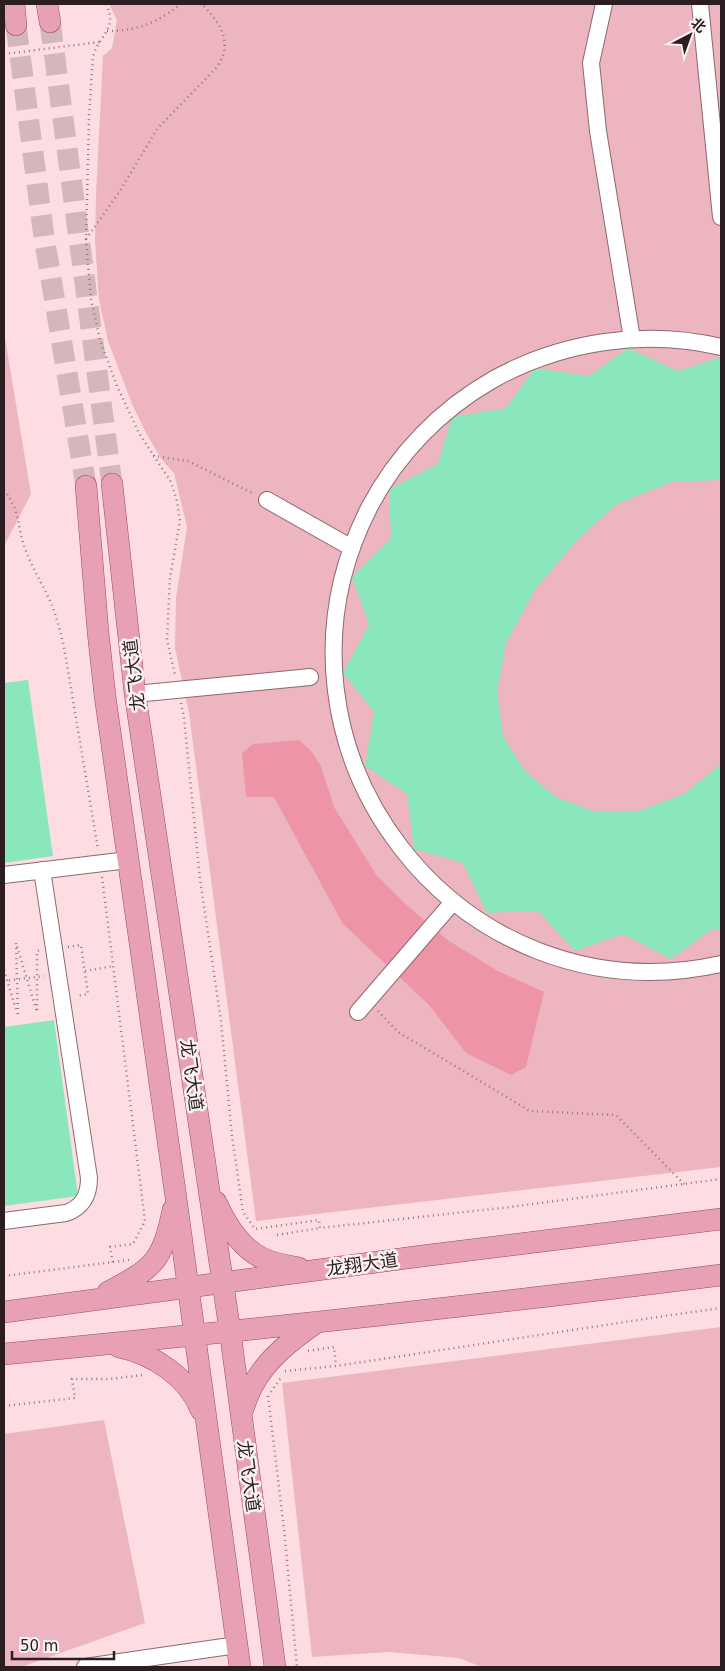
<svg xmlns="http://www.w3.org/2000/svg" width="725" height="1671" viewBox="0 0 725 1671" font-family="'DejaVu Sans','Noto Sans SC',sans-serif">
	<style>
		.green { fill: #edb5bf }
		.water { fill: #ed95a7 }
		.building { fill: #8ae7bb }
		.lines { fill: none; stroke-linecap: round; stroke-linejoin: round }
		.major-tunnel { stroke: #d3b7bb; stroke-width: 21; stroke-dasharray: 21 11; stroke-linecap: butt }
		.minor-casing { stroke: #8c696f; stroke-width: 18 }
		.major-casing { stroke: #9b4a5e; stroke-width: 22 }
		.path { stroke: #90797d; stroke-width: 2.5; stroke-dasharray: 1 4; stroke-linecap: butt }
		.minor { stroke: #fff; stroke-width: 16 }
		.major { stroke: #e7a1b2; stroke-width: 21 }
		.labels { text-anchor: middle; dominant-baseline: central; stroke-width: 5; stroke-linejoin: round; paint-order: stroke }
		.street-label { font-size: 18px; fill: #2b1d20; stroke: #faf1f3 }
	</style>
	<rect width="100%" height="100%" fill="#fddde2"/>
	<path class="green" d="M109,4H721V1167L256,1221L189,713L175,648L176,598L187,527L174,473L162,460L146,433L132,404L108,341L99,300L95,240L96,195L103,56L112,48L117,20Z
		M4,332L31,494L4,546Z
		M721,1327V1667H482L459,1658L388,1652L312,1657L282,1383Z
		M104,1420L145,1623L21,1667H4V1434Z"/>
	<path class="water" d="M299,740L311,751L321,766L334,807L377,876L411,909L449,941L498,971L544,992L526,1067L511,1075L466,1053L429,1005L343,924L274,797H246L242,753L253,744Z"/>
	<path class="building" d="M628,348L678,371L721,357V481L718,480L671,482L617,504L578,539L536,588L506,643L497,691L503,736L525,771L556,797L593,811H639L684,794L721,764V930L712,929L671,959L623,934L575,951L538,911L487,913L463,863L414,849L407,794L365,766L374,712L343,673L369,624L352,577L391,538L389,489L438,464L452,417L506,408L535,368L589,376Z
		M28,680L53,856L4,863V683Z
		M54,1020L78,1196L4,1206V1027Z"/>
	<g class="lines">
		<path class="major-tunnel" d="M50,22L112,484
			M16,25L44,237L86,486"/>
		<defs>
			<path id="minor" d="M604,4L591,63L598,131L632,339
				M700,4L721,217
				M721,347C645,329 563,341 494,379C441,409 397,454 369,508C247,748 459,1022 721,964
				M267,500L352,548
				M135,694L310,677
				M4,875L128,860
				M358,1012L453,902
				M4,1221L66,1213C83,1207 89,1195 89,1178L42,870
				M85,1667L237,1645"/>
			<path id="major" d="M14,4L16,25
				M47,4L50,22
				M112,484L135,694L230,1331L275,1667
				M86,486L98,632L105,696L176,1198L240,1667
				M216,1202C226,1224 241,1249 264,1259C275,1264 288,1266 299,1268
				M108,1292C154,1268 162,1262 173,1210
				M4,1312L422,1256L721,1219
				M119,1347C153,1354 188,1377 201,1410
				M4,1354C243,1331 483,1305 721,1275
				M241,1414C245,1404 248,1394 253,1385C267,1358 293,1339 317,1322"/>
		</defs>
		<use href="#minor" class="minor-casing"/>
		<use href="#major" class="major-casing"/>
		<path class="path" d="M106,4C118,29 100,34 93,56L89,117L86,240L91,299L100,340L117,386L139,433L171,482L177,501L180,521L170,578L167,640L175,675
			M107,31C137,31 157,23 181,4
			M4,54L100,42
			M86,239L120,191L157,129L217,67C234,42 220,23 202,4
			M153,456L188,461L254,494
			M4,490C22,513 16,527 26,551C33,570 45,588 53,608C58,622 62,637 65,653L98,849
			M181,703L184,717L200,879L221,1021L232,1136L243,1212L255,1229L319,1220L320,1228L510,1207L721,1179
			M102,877L145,1221L133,1244L110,1247L113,1263
			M68,947L81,945L88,994L76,996
			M4,970L18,1016L16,943L37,1012V951L40,950
			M85,971L113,966
			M4,981L44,976
			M378,1011L398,1032L530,1111L616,1115L684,1184
			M277,1235L320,1228
			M4,1276L129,1260
			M308,1351L334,1347L336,1365
			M285,1371L336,1366L671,1315L721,1308
			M271,1392L282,1376
			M268,1396L284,1529L297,1667
			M4,1406L75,1398L72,1379H109L143,1375"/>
		<use href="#minor" class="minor"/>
		<use href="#major" class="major"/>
	</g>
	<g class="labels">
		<g class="street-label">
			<text transform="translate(134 675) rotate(-97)">龙飞大道</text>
			<text transform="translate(192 1075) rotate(82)">龙飞大道</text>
			<text transform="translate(362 1264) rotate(-8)">龙翔大道</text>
			<text transform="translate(249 1476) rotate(82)">龙飞大道</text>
		</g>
	</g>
	<rect width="725" height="1671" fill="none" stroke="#2b1d20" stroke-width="10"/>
	<g transform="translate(690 35) rotate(41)" stroke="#faf1f3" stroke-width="4" paint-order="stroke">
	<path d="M0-4L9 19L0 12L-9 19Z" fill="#2b1d20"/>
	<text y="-8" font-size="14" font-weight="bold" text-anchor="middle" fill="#2b1d20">北</text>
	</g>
	<path d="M12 1651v8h102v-8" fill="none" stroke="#2b1d20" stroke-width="2.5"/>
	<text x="20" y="1651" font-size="15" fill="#2b1d20" stroke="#faf1f3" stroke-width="4" paint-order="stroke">50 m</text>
</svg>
